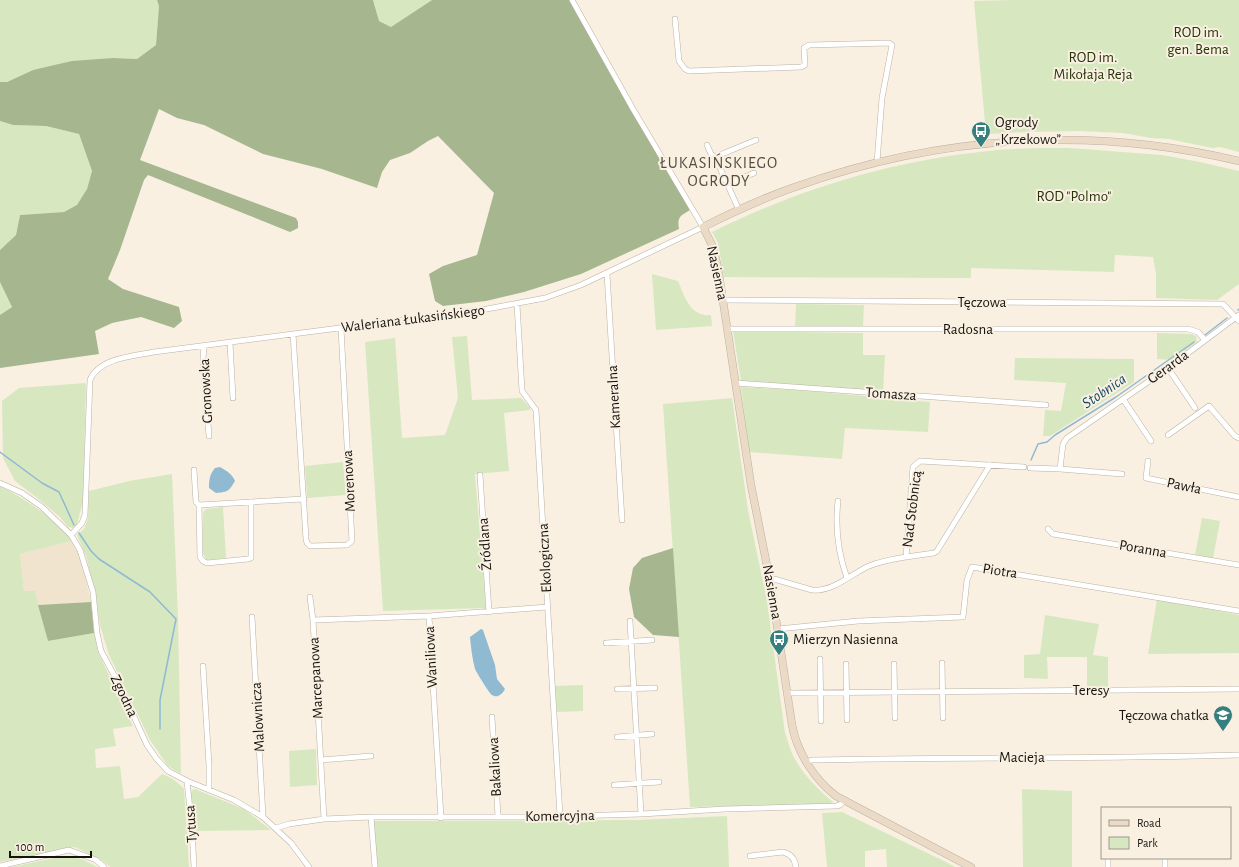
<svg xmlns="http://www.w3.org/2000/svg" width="1239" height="867" viewBox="0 0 1239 867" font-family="'Alegreya Sans',sans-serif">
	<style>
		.built { fill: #f1e4ce }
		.green { fill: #d7e8c0 }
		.forest { fill: #a6b68f }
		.water { fill: #90b9d2 }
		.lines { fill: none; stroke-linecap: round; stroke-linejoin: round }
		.stream { stroke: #90b9d2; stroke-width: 1.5 }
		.street-casing { stroke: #bab1a3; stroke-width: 6 }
		.secondary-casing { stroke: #bab1a3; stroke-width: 8 }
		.street { stroke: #fff; stroke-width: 5 }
		.secondary { stroke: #ebdac6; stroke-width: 7 }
		.labels { text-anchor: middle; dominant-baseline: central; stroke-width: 4; stroke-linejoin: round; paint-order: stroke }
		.park-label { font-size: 15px; fill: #27360a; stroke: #f9f0e2 }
		.poi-label { font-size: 15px; fill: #16130e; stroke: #f9f0e2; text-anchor: start }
		.street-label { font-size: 15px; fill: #16130e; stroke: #f9f0e2 }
		.neighbourhood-label { font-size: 16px; letter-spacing: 1px; fill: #554d41; stroke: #f9f0e2 }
		.water-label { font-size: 16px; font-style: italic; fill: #184b66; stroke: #f9f0e2 }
	</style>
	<rect width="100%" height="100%" fill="#f9f0e2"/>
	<path class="built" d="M72,541L81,560L91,602L38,605L35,591H24L20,554Z"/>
	<path class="green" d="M0,0H157L159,6L156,45L137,59L113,58L33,70L7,82H0Z
		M373,0H432L391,27L379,21Z
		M1012,0H1239V152L1220,147L1212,148L1169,139L1151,138L1123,133L1079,131L1029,132L986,134L974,1Z
		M0,121L13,125L46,126L79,134L92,171L87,189L78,205L64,212L20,215L16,235L0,250Z
		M1070,148L1162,155L1200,162L1239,171V284L1217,300L1156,298V274L1153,257L1115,255L1114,272L971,268V278L724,277L718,243L712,232C799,189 891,161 988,151C1015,148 1043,148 1070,148Z
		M652,274L678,281C685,297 690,317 711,315L712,326L656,330Z
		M0,282L12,307L0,315Z
		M796,304L864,305L863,326H795Z
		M733,331L863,333V355H885L883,393L741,381Z
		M1157,333L1191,334L1196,336L1197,342L1172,360L1157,359Z
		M467,336L472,400L521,398L530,407V410L504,413L509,471L475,474L486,608L383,611L365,342L395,338L402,438L445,435L458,398L452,337Z
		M1015,358L1134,359V382L1050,436H1043L1045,410L1061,411L1066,383L1014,380Z
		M85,383L86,385L83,501L77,525L73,528L68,527L60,517L36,497L15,481L3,458L2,401L19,388Z
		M741,387L809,391L930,402L928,432L845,428L842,459L749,452Z
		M732,398L748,510L767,601L785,733C787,738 788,743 790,748C796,767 817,789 833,802L830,804L690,807L663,404Z
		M343,462L346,495L307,498L305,466Z
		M172,474L178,616L181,774L168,766L150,740L109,655L100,625L96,597L86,556L77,535L84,529L88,518L89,491L129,481Z
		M0,486C27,500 53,517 72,541L20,554L24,591H35L48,641L94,633L98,652L133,726L113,729L116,746L95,749L96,768L120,766L124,799L138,797L162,774C171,777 178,782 184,789L189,867H110L103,861L75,847L0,862Z
		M223,507L226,558L207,560L203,554V512L206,509Z
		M1202,518L1220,521L1213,558L1195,555Z
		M1157,599L1239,615V653L1148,654Z
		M1045,615L1099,624L1093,655L1108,657V687H1087V657H1047L1048,679L1024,678V655L1040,654Z
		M583,685V711L557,712L555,686Z
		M316,749L317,785L290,787L289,751Z
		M195,789L244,809L271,830L195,831L191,791Z
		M1022,789L1072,791V867H1023Z
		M842,812L944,861L955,867H887L886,849L865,851V867H827L822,813Z
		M727,816L729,867H377L374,821L638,820Z
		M63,856L82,859L97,867H12Z"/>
	<path class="forest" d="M157,0H373L379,21L391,27L432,0H569L690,210C680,216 677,217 679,229L581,274L524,292L486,301L443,306L435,301L429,274L443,266L477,255L494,193L438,136L428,141L410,153L390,160L382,172L377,188L322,169L263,154L204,125L177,118L159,109L140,160L296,218L298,222V228L290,232L148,175L144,180L120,250L108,279L123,289L179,307L182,321L174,328L141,317L112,323L95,331L99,354L0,368V315L12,307L0,282V250L16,235L20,215L64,212L77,205L87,189L92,171L79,134L46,126L13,125L0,121V82H7L33,70L72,61L113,58L137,59L156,45L159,6Z
		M673,548L679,637L653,635L634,617L629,589L633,568L642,558Z
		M91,602L94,633L48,641L38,605Z"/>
	<path class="water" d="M220,467C227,471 232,474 235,481C229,491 228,492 216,493L209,488C209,479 210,474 215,468Z
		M481,629L483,630L495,665L497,679L505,689C503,693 498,699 492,695C489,693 477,673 475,669C472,658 471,647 470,637Z"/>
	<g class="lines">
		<path class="stream" d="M1238,310L1239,309
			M1205,335L1227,318
			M0,452L42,483L59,492L74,525
			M1031,460L1038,444L1047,442L1055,435L1116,397L1194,342
			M79,533L91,551L99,559L150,592L176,619L160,700V729"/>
		<defs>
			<path id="street" d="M675,19L679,61L685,69L689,71L801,67L805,65L804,48L809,45L889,43L892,45L882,98L877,162
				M707,145L711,154L715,157L739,210
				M715,157L756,140
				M728,184L754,173
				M607,274L622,520
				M723,300L1223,304L1239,321
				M517,304L522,391L536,410L560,816
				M728,329H1188L1198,332L1205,340
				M293,334L306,539L307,543L310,546L347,545L352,541L341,328
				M230,343L233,398
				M204,346L203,359L209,436
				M1168,368L1195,408
				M736,383L1046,405
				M1123,399L1151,441
				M1168,435L1209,406L1235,436L1239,438
				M1148,461L1146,478L1239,497
				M1030,468L1060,469L1122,474
				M1060,469L1063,444L1067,438L1168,368L1239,315
				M194,470L196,502L199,505L200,557L203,561L207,563L248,559L251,558V502
				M480,475L489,612
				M0,483L22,493L42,507L71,535L80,550L93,592L97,633L101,651L120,686L147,745L156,758L168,771L187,781L234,800L263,817L291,843L309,867
				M838,501C835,528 838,553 847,578
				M199,505L304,499
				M1048,529L1053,534L1239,565
				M71,535L82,523L85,515L90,380C99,358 133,356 154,352L487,309L545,298L581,285L703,227L633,109L572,0
				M906,557L934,553L937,551L990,465
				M770,580L774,579L812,590C833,592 851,574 869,566C881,561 894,559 906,557L913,467L920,461L1024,467
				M310,597L313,620L324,819
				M429,616L441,818
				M252,617L263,817
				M313,620L429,616L547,607
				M630,621L641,814
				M778,629L858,621L963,617L967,580L972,567L1239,611
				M606,643L652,640
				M820,659L821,721
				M942,663L943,718
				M846,664L847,720
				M894,664L895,718
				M203,666L209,765V790
				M617,689L655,688
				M787,693L1239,689
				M492,717L498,816
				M617,737L652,734
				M321,760L371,756
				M806,762L812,760C954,757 1097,759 1239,755
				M187,781L192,829L194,867
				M614,785L659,782
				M371,817L375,867
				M276,828L289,824L324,819L371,817H539L641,814L725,809L836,806L840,805L844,801
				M750,856L783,852C791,854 795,859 796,867
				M1108,858V867
				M1165,858V867
				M0,866L69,850L96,860L104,867"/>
			<path id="secondary" d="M971,867L836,796C814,779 797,752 792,725L771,586L751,485L718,268L713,247L703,227C733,212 763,198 795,187C938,136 1090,125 1239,161"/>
		</defs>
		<use href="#street" class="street-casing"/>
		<use href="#secondary" class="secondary-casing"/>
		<use href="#street" class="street"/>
		<use href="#secondary" class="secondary"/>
	</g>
	<defs>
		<symbol id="bus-pin" viewBox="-11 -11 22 30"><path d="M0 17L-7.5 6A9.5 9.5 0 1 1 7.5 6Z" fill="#367f7f" stroke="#f9f0e2"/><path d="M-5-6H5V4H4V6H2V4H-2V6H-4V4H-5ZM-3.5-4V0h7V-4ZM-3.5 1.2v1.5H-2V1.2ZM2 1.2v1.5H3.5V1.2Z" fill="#fff"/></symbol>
		<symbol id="school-pin" viewBox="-11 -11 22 30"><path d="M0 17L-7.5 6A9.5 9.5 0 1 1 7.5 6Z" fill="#367f7f" stroke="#f9f0e2"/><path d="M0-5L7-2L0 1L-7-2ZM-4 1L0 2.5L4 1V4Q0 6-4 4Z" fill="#fff"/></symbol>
	</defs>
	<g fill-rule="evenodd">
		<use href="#bus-pin" x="970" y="120" width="22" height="30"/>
		<use href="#bus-pin" x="768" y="628" width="22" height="30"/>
		<use href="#school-pin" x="1212" y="704" width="22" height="30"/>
	</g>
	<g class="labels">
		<g class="park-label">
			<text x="1198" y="32">ROD im.<tspan x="1198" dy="17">gen. Bema</tspan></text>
			<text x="1093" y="57">ROD im.<tspan x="1093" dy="17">Mikołaja Reja</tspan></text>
			<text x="1074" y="196">ROD "Polmo"</text>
		</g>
		<g class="poi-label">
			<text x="995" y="122">Ogrody<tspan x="995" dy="17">„Krzekowo”</tspan></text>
			<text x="793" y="639">Mierzyn Nasienna</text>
			<text x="1209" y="715" text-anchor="end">Tęczowa chatka</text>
		</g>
		<g class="street-label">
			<text transform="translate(717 273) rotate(78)">Nasienna</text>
			<text x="982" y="302">Tęczowa</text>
			<text transform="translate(413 319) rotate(-7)">Waleriana Łukasińskiego</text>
			<text x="968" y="329">Radosna</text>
			<text transform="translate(1168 367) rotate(-36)">Gerarda</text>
			<text transform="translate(206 391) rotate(-93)">Gronowska</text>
			<text transform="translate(891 394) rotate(4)">Tomasza</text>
			<text transform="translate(614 397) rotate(-93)">Kameralna</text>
			<text transform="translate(349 481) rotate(-93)">Morenowa</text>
			<text transform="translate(1184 486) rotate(12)">Pawła</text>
			<text transform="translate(912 509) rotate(-83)">Nad Stobnicą</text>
			<text transform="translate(485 544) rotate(-94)">Źródlana</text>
			<text transform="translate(1143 549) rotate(10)">Poranna</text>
			<text transform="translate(545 558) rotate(-93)">Ekologiczna</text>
			<text transform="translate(1000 571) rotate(9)">Piotra</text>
			<text transform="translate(772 592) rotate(80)">Nasienna</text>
			<text transform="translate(431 657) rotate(-93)">Waniliowa</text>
			<text transform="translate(316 678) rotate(-93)">Marcepanowa</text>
			<text x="1091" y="690">Teresy</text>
			<text transform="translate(124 696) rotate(64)">Zgodna</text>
			<text transform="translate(258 717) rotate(-93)">Malownicza</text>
			<text x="1022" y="757">Macieja</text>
			<text transform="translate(495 767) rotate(-93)">Bakaliowa</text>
			<text transform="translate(560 816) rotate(-1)">Komercyjna</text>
			<text transform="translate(191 824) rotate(-94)">Tytusa</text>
		</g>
		<g class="neighbourhood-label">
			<text x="719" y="163">ŁUKASIŃSKIEGO<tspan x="719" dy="18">OGRODY</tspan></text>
		</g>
		<g class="water-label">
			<text transform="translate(1104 391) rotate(-34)">Stobnica</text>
		</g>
	</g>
	<rect x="1101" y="807" width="130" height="52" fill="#f9f0e2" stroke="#9e988d"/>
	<rect x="1109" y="820" width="20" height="6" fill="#ebdac6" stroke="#9e988d"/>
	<text x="1137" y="827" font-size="12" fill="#16130e">Road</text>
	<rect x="1109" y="837" width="20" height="12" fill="#d7e8c0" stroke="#9e988d"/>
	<text x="1137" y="847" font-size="12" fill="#16130e">Park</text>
	<path d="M10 851v6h81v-6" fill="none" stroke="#16130e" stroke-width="2"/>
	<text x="16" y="851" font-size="12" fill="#16130e" stroke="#f9f0e2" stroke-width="3" paint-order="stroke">100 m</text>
</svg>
